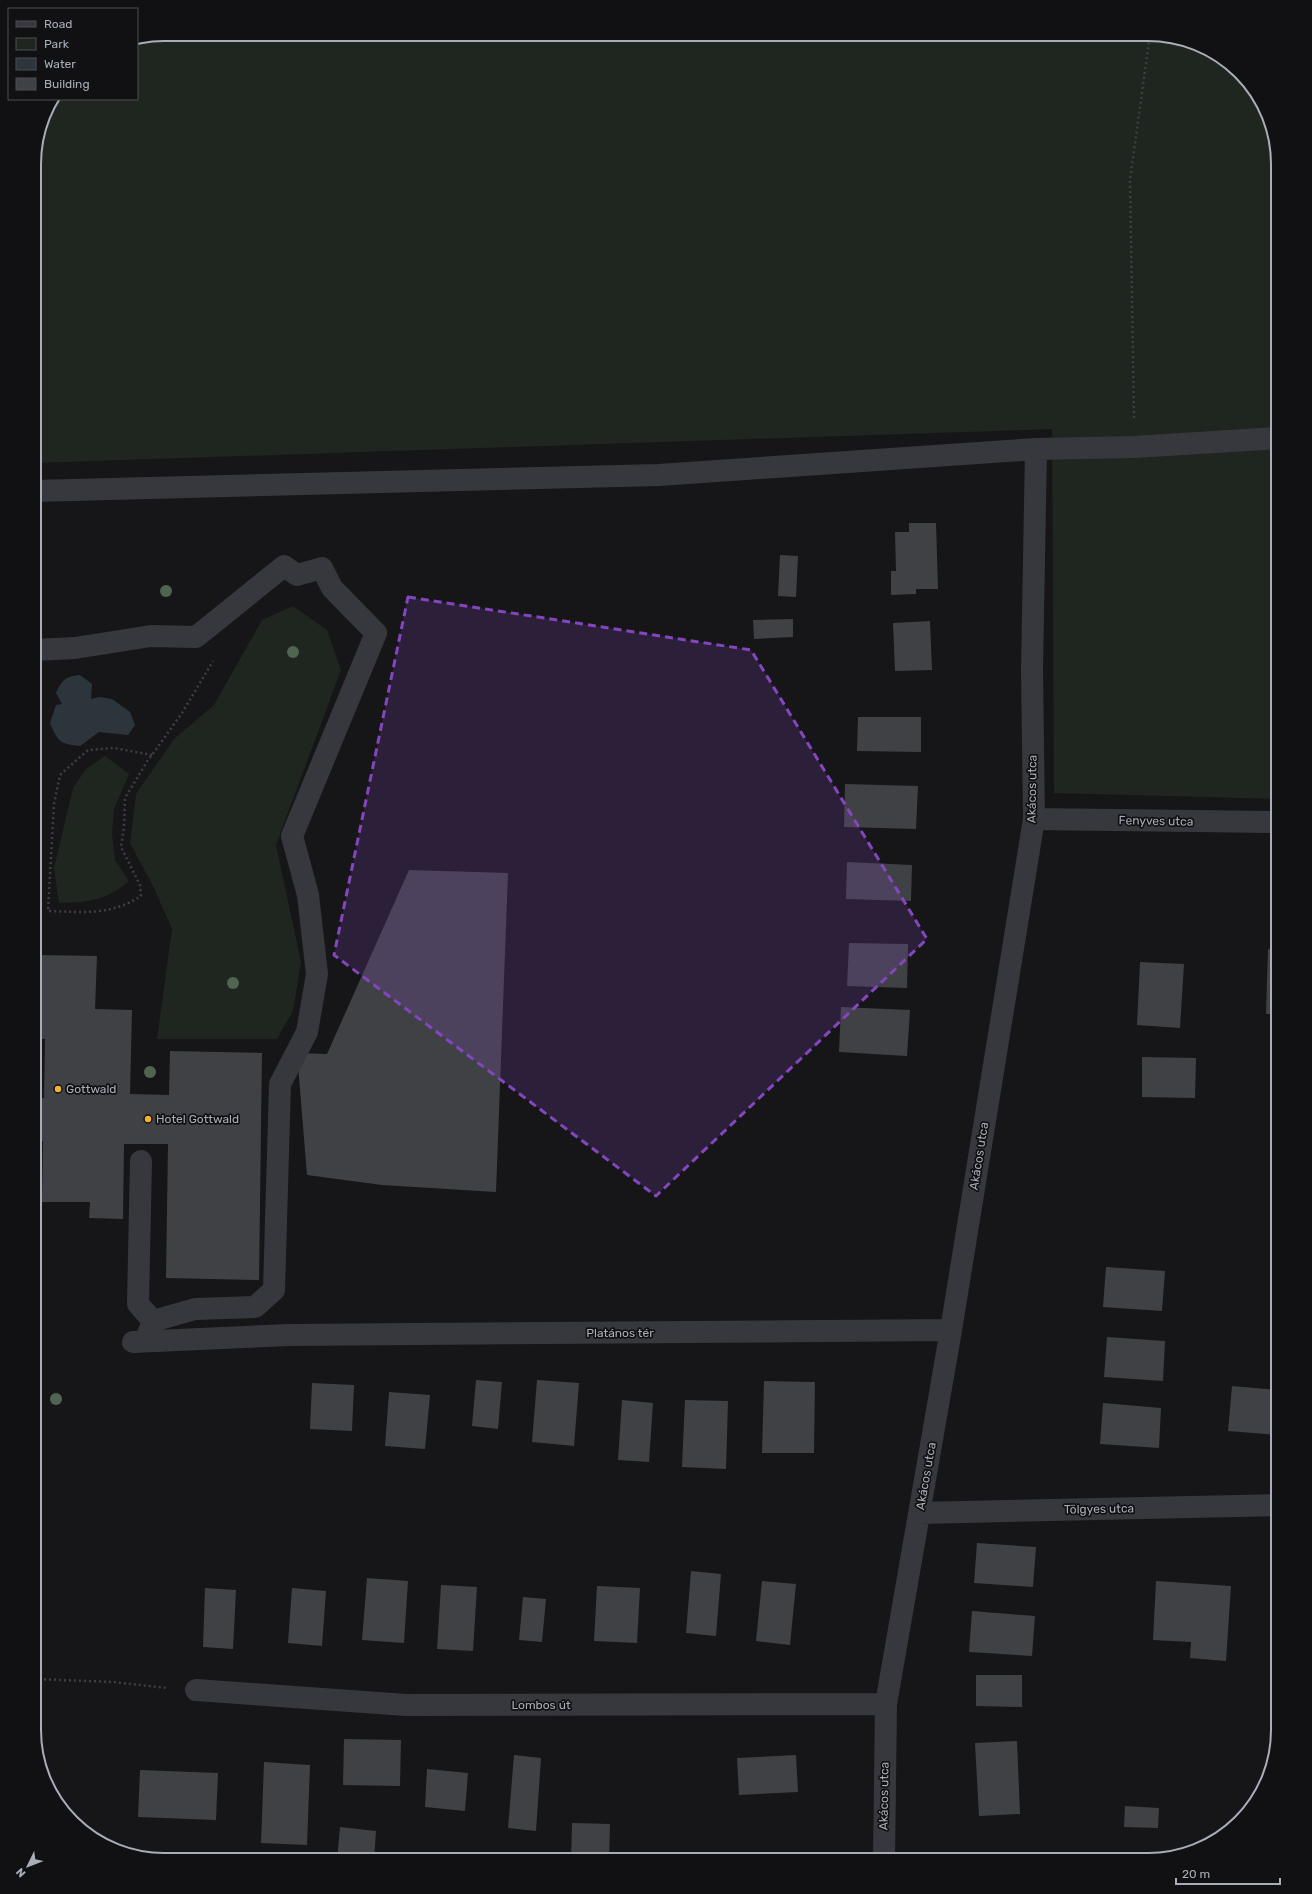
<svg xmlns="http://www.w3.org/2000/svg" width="1312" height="1894" viewBox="0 0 1312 1894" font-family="Rubik,sans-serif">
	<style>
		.green { fill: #1e261f }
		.water { fill: #2c353c }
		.building { fill: #404145 }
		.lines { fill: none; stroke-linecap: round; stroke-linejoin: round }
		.path { stroke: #3d3f44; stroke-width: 2.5; stroke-dasharray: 2 3; stroke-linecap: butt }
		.minor { stroke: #37383d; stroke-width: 22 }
		.tree { fill: #506452 }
		.marked { fill: #8446be; fill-opacity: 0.2; stroke: #8446be; stroke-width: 3; stroke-dasharray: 8 5; stroke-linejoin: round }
		.poi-dot { fill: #f2b134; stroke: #111113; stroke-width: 1.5 }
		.labels { text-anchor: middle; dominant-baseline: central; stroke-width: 3.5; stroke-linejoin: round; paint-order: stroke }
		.street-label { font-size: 12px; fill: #a8adb8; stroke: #111113 }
		.poi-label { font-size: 12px; fill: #a8adb8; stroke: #111113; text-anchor: start }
		.rim { fill: none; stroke: #a8adb8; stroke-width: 2 }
	</style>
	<rect width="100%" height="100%" fill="#161618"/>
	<path class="green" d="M164,34H1156L1213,52L1260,99L1278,164V799L1054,793L1052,429L34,463V156L44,114L54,99H137V39Z
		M293,606L327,630L341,670L276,845L301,962L293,1011L277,1039H157L172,929L153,886L130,843L136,794L174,739L214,705L262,620Z
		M105,756L129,774L114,809L112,834L115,860L129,881C106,901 88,902 59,903L54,868L73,788L86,769Z"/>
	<path class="water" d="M80,675L92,684L91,699L100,697L112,699L130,712L135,725L128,735L99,732L80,746C60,744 58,742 50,723L56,705L62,704L56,693C62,680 66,676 80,675Z"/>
	<path class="building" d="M909,523H936L938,589H916V594L891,595V571H896L895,532H909Z
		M780,555L798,556L796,597L778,596Z
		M793,619V637L754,639L753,620Z
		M930,621L932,670L895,671L893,623Z
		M858,717H921V752L857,751Z
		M845,784L918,786L916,829L844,827Z
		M847,862L912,865L911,901L846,899Z
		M409,870L508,873L496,1192L382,1185L307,1175L297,1053L327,1054Z
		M849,943L908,944L907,988L847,986Z
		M1268,949L1278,950V1014H1266Z
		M36,955L97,956L95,1009L132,1010L130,1094L169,1095L170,1051L262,1053L259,1280L166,1278L168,1144H124L123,1219L89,1218L90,1202H42L43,1141L34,1140V1098H44L45,1039L35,1038Z
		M1140,962L1184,964L1180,1028L1137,1025Z
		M841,1007L910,1010L907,1056L839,1052Z
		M1142,1057L1196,1058L1195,1098L1142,1097Z
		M1106,1267L1165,1271L1162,1311L1103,1307Z
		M1107,1337L1165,1341L1163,1381L1104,1377Z
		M476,1380L502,1382L498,1429L472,1426Z
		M537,1380L579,1383L574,1446L532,1442Z
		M764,1381L815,1382L814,1453H762Z
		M312,1383L354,1385L352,1431L310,1429Z
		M1232,1386L1278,1390V1435L1228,1431Z
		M389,1392L430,1395L425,1449L385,1446Z
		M622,1400L653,1403L649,1462L618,1460Z
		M685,1400L728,1401L726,1469L682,1467Z
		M1103,1403L1161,1408L1159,1448L1100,1444Z
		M977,1543L1036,1547L1033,1587L974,1583Z
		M691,1571L721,1574L716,1636L686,1633Z
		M367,1578L408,1581L404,1643L362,1640Z
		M762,1581L796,1584L790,1645L756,1641Z
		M1156,1581L1231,1586L1226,1661L1190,1658L1191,1642L1153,1640Z
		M441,1585L477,1587L473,1651L437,1649Z
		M597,1586L640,1588L637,1643L594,1641Z
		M205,1588L236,1590L233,1649L203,1647Z
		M292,1588L326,1591L322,1646L288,1643Z
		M523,1597L546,1599L542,1642L519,1640Z
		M972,1611L1035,1616L1032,1656L969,1652Z
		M976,1675H1022V1707L976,1706Z
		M344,1739L401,1740L400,1786L343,1785Z
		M1017,1741L1020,1814L979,1816L975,1743Z
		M514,1755L541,1758L536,1831L508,1828Z
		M796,1755L798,1792L739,1795L737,1758Z
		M264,1762L310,1765L307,1845L261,1843Z
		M427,1769L468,1773L465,1811L425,1807Z
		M140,1770L218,1773L216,1820L138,1817Z
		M1125,1806L1159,1808L1158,1828L1124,1827Z
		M572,1823L610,1824L609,1860H571Z
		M340,1827L376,1831L374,1860H337Z
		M1025,1852L1026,1860H961V1856Z"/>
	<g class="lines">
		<path class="path" d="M1134,418L1130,180L1150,34
			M152,755L114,748L88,750L60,775L54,804L48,911C83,912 110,916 141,896L140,885L121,847L124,827L125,798L148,760L152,755L182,713L213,661
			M34,1679L113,1682L167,1688"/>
		<path class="minor" d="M34,491L659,475L1036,449L1134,447L1278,438
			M34,650L75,648L151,636L196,637L284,566L297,575L322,568L332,588L376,633L292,836L308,895L317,974L307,1032L280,1084L274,1290L255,1307L195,1309L153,1321L145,1341
			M1034,819L1278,822
			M141,1161L138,1304L153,1321
			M133,1342L289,1335L951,1330
			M919,1513L1278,1505
			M196,1690L406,1705L886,1704
			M884,1860L886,1704L951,1330L1034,819L1032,669L1036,449"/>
	</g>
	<g class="tree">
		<circle cx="166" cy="591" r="6"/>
		<circle cx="293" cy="652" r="6"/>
		<circle cx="233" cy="983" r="6"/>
		<circle cx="150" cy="1072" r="6"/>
		<circle cx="56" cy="1399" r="6"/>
	</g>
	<path class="marked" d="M408,597L751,650L927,939L656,1196L334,955Z"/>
	<g class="poi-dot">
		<circle cx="58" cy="1089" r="4"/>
		<circle cx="148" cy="1119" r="4"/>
	</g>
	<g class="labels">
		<g class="street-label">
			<text transform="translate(1032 789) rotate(-89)">Akácos utca</text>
			<text transform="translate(1156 821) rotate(1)">Fenyves utca</text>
			<text transform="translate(979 1156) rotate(-81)">Akácos utca</text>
			<text x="620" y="1333">Platános tér</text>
			<text transform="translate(926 1476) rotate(-80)">Akácos utca</text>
			<text transform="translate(1099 1509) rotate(-1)">Tölgyes utca</text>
			<text x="541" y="1705">Lombos út</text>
			<text transform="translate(884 1796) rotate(-89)">Akácos utca</text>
		</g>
		<g class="poi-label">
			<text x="66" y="1089">Gottwald</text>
			<text x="156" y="1119">Hotel Gottwald</text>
		</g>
	</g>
	<path d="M0 0H1312V1894H0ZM164 41H1148A123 123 0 0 1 1271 164V1730A123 123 0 0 1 1148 1853H164A123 123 0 0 1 41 1730V164A123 123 0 0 1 164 41Z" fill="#111113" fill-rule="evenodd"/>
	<path class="rim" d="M164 41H1148A123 123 0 0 1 1271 164V1730A123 123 0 0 1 1148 1853H164A123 123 0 0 1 41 1730V164A123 123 0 0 1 164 41Z"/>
	<rect x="8" y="8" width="130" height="92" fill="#111113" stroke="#4d4f55"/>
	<rect x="16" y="21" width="20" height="6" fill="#37383d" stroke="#4d4f55"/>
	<text x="44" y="28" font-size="12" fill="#a8adb8">Road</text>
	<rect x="16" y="38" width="20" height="12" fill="#1e261f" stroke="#4d4f55"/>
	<text x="44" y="48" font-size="12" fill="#a8adb8">Park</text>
	<rect x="16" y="58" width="20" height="12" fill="#2c353c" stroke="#4d4f55"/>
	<text x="44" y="68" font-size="12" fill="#a8adb8">Water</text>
	<rect x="16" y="78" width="20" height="12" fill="#404145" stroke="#4d4f55"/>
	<text x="44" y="88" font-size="12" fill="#a8adb8">Building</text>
	<g transform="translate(28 1866) rotate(227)" stroke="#111113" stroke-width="3" paint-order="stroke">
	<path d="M0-3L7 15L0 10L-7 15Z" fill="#a8adb8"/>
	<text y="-6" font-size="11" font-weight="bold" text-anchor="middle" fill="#a8adb8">N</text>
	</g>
	<path d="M1176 1878v6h104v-6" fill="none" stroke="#a8adb8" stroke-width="2"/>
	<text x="1182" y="1878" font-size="12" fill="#a8adb8" stroke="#111113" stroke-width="3" paint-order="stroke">20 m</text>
</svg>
